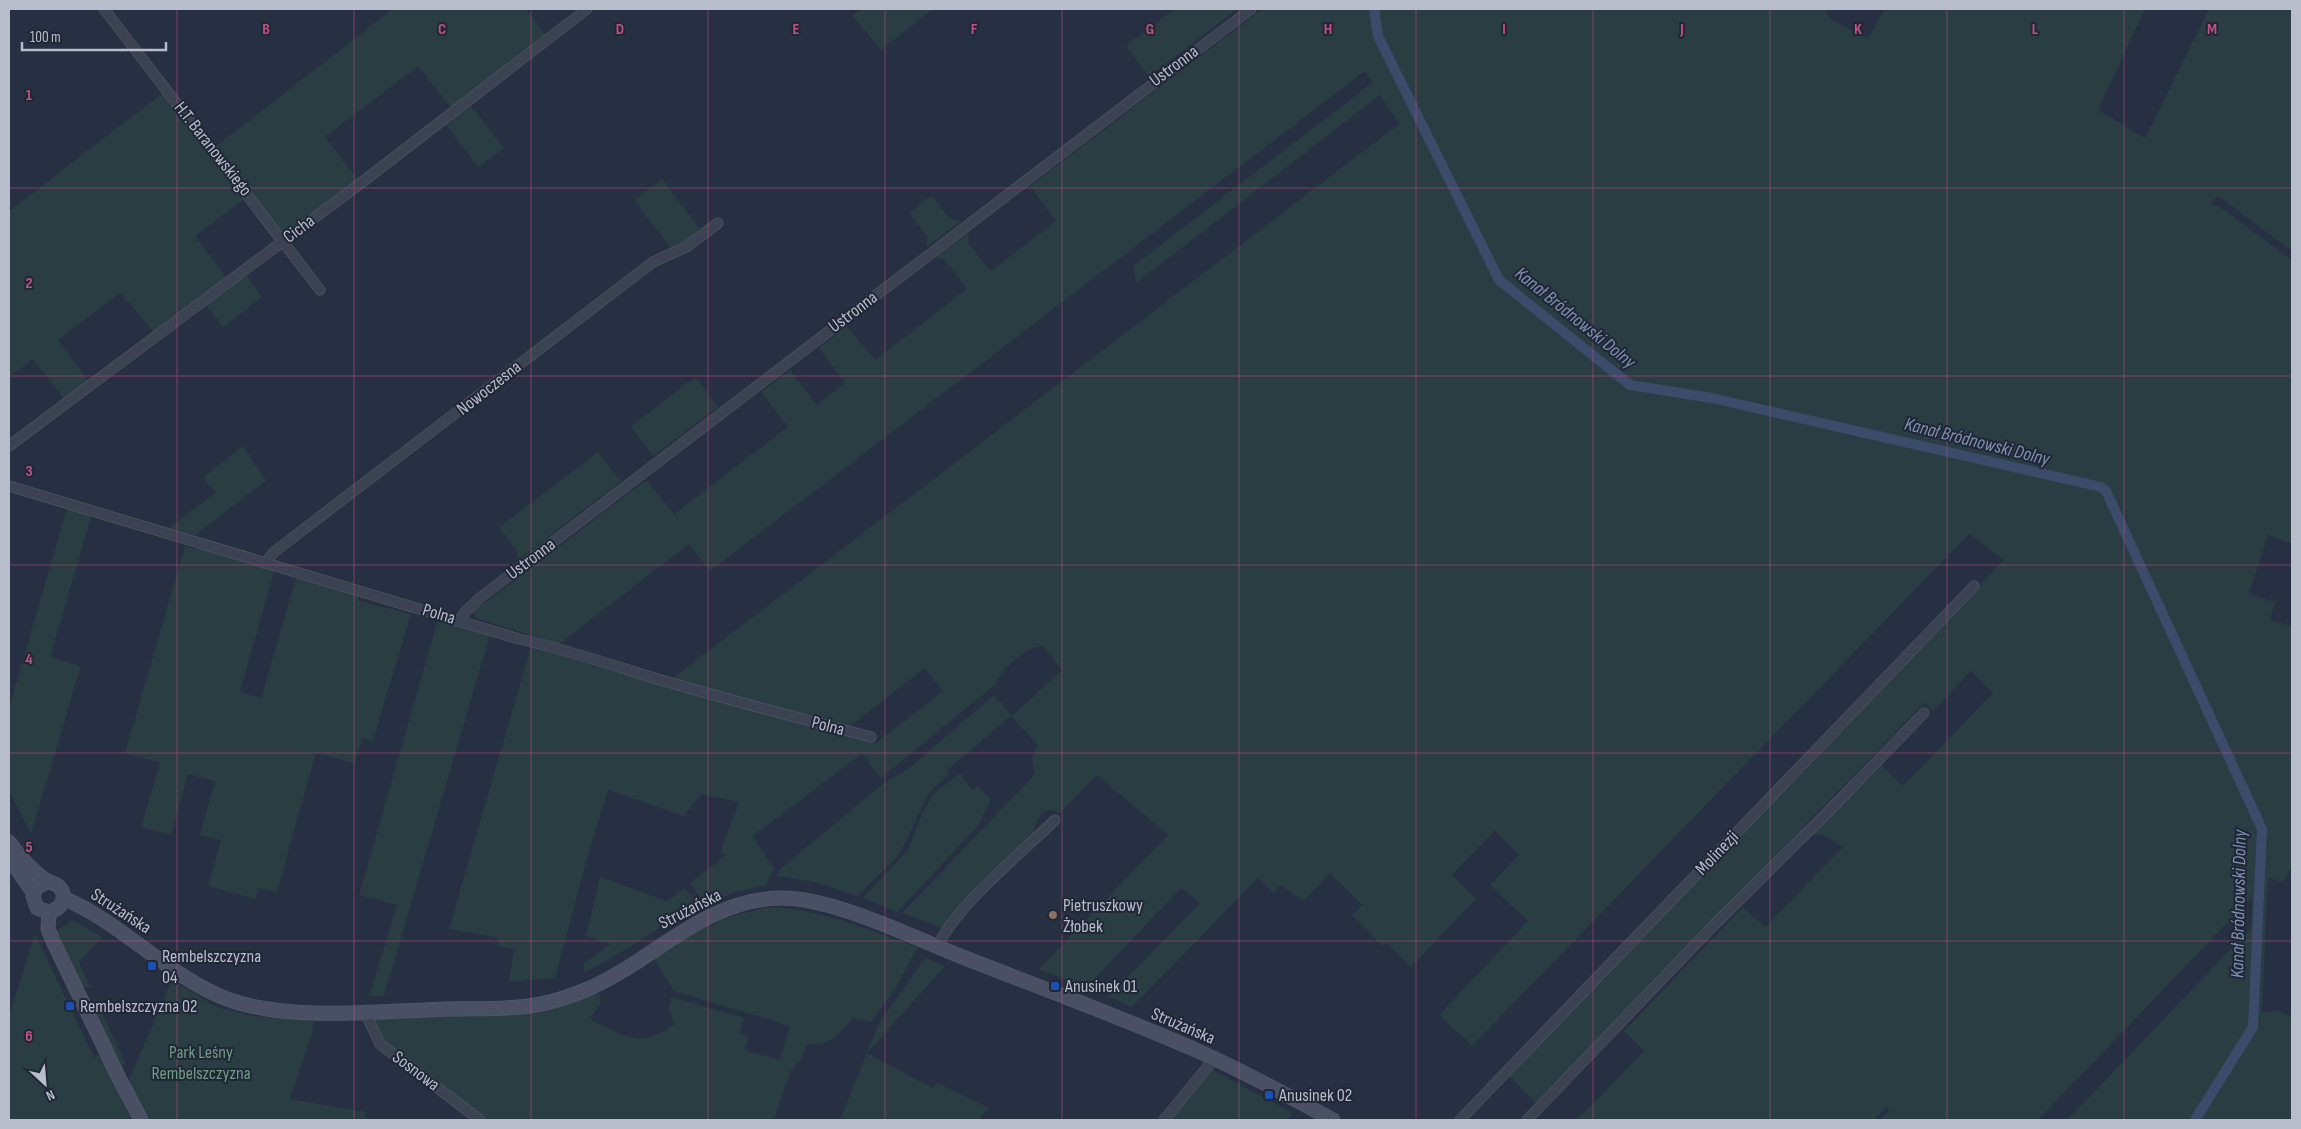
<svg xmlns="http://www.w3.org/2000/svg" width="2301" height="1129" viewBox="0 0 2301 1129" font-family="'Sofia Sans Condensed',sans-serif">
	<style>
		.green { fill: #293d43 }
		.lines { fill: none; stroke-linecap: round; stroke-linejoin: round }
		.canal { stroke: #3d4b6a; stroke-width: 10 }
		.street-casing { stroke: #565d6c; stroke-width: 11 }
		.secondary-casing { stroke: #565d6c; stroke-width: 15 }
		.street { stroke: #3b4251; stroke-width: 10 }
		.secondary { stroke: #495064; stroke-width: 14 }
		.grid { fill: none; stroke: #be5282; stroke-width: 1; stroke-opacity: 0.55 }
		.education-dot { fill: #8d6e63; stroke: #202737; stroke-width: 2 }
		.transit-dot { fill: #1a4fb4; stroke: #202737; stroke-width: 2 }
		.labels { text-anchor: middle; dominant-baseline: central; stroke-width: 4; stroke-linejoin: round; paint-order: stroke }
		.street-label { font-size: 18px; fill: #b8bdcb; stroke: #202737 }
		.poi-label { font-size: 18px; fill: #b8bdcb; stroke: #202737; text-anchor: start }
		.park-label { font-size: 18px; fill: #709c7f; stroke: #202737 }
		.water-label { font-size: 19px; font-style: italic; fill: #8090b2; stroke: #202737 }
		.grid-label { font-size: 16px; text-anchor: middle; font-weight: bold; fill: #be5282; stroke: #202737; stroke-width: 4; stroke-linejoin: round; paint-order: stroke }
	</style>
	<rect width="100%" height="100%" fill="#272f42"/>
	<path class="green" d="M393,9H526L546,35L451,108L418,66L325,137L358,180L290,232L282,231L215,147Z
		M861,9H933L881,50L852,16Z
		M1175,9H1237L1149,77L1126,46Z
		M1262,9H1827L1825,13L1834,21L1868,39L1884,9H2145L2098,110L2145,138L2209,9H2292V251L2218,196L2210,203L2222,208L2292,260V544L2268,535L2249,594L2275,602L2270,620L2292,626V866L2283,882L2268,878L2262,1012L2278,1011L2292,1017V1120H2067L2251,928L2252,897L2038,1120H1880L1889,1111L1887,1107L1874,1120H1577L1644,1051L1624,1031L1743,907L1765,927L1843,847L1821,834L1812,836L1881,764L1903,786L1993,693L1971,671L1933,711L1924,703L1536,1103L1508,1075L2004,560L1969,534L1472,1046L1439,1015L1528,921L1490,885L1519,855L1495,831L1452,875L1476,899L1411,967L1387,943L1383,946L1352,915L1362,905L1330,873L1304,901L1281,885L1274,893L1258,878L1132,1007L1108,997L1200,903L1181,888L1086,988L1039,969L1168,835L1097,775L1059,814L1053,810L1043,811L1034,828V835L945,929L902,913L1035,774L1032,760L1037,744L1011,716L946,771L949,774L928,794L904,846L896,858L857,896L816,882L777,876L779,870L884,783L908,769L994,695L1012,716L1062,670L1043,646C1026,647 1002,668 996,684L881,778L862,754L753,836L774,869L766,885L736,892L705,904L690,883L727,855L720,853L739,802L701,794L684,816L608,790L588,855L555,978L509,982L514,949L498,946L499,938L449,929L531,646L876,743L943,691L925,668L849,727L669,681L1399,124L1380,95L1136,283L1133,266L1372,83L1365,71L710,571L689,544L559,644L475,618L473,612L646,480L674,514L788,427L761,392L790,370L817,405L845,383L819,348L847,326L875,360L967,289L945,260L935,258L969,232L968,243L991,271L1056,221L1030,186Z
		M164,92L246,198L195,236L226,277L153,331L120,293L58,340L88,380L64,399L33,359L9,377V211Z
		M471,106L504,148L478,167L446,125Z
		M662,179L700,229L680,245L671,248L634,200Z
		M932,195L950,219L961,221L927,247V236L909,213Z
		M244,272L262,297L223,327L205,304Z
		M695,377L718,407L653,456L630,427Z
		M243,446L266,481L195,535L169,528L215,493L203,477Z
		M598,452L621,481L517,561V551L499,527Z
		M67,508L92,514L50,657L81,666L31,834L9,790V708Z
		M185,546L194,549L199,547L250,564L252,561L275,568L240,692L261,698L296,578L358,596L359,601L411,614L373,741L363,738L355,764L316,753L277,892L258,888L255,899L208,886L221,840L200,835L215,781L188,774L171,835L141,827L160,763L125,753Z
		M438,619L490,635L384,996H369L397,905L359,895Z
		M960,774L972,790L978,786L991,799L978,826L897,912L863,898L908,850L922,814L932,795Z
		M600,877L667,901L684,888L695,899L698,907C658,926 623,954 583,973L584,964L610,944L586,936Z
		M769,907C821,909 868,930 918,947L894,991L871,1022L853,1018C837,1036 833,1045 807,1044L801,1060L791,1070L774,1120H488L382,1039L374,1018L540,1013L599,993L601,1004L590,1017L593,1021C617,1031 632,1046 659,1034C665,1031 670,1029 674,1023L669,1007L671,997L744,1018L739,1034L749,1036L745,1050L780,1060L790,1026L674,991L654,959L692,934L728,917Z
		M73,920L103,937L79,962L91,989L82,986L59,938L57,931Z
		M35,934L94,1057L101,1054L131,1120H9V1016Z
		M925,958L945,966L867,1053L933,1088L938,1083L989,1108L980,1118L982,1120H840L879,1023Z
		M172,980L217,1007L253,1016L314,1021L312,1033L290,1099L366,1112L365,1120H148L128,1082Z
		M95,998L126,1064L125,1066L120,1064L93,1010Z
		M1211,1069L1293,1113L1286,1120H1166Z"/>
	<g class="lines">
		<path class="canal" d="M1374,9L1378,36L1499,280L1630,385L1712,398L2101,487L2106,491L2262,829L2253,1027L2195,1120"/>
		<defs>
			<path id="street" d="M104,9L320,290
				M9,446L361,183L587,9
				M9,486L519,639C565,649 609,664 654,678C726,699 798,718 871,737
				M265,563L274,552L653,262L686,247L718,223
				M460,621L465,612L481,597L1251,9
				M937,947C958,904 1020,854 1055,820
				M365,1012L380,1044L480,1120
				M1164,1120L1214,1059
				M1460,1120L1974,586
				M1527,1120L1714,925L1822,818L1924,713"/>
			<path id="secondary" d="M9,842C19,856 31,869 44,879C50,884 57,882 61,889C68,900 59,910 49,912L37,908L33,896L36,888L47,882
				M9,858L33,892
				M63,898C123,923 167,976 227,999C288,1022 381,1011 446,1009C475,1008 507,1010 536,1005C554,1002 571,996 588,989C653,961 703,900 779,898C828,896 908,935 955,954C1036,986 1119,1016 1198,1051C1245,1072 1289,1096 1333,1120
				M49,912L48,929L53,941L118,1076L141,1120"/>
		</defs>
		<use href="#street" class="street-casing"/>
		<use href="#secondary" class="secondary-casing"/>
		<use href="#street" class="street"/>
		<use href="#secondary" class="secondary"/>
	</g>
	<path class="grid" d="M177,9V1120M354,9V1120M531,9V1120M708,9V1120M885,9V1120M1062,9V1120M1239,9V1120M1416,9V1120M1593,9V1120M1770,9V1120M1947,9V1120M2124,9V1120M9,188H2292M9,376H2292M9,565H2292M9,753H2292M9,941H2292"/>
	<circle class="education-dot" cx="1053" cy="915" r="5"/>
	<g class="transit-dot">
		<rect x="147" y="961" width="10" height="10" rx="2.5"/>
		<rect x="1050" y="981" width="10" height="10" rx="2.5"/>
		<rect x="65" y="1001" width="10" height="10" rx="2.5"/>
		<rect x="1264" y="1090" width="10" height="10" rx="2.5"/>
	</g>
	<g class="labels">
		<g class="street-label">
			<text transform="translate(1174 66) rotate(-37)">Ustronna</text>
			<text transform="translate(213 149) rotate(52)">H.T. Baranowskiego</text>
			<text transform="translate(299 229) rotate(-37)">Cicha</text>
			<text transform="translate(853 312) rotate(-37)">Ustronna</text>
			<text transform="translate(489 388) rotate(-38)">Nowoczesna</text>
			<text transform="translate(531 559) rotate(-37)">Ustronna</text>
			<text transform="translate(439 614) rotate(17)">Polna</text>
			<text transform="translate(828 726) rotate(14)">Polna</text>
			<text transform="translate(1717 853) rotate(-46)">Molinezji</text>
			<text transform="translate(690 909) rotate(-27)">Strużańska</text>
			<text transform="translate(121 911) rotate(33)">Strużańska</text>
			<text transform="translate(1183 1026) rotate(23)">Strużańska</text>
			<text transform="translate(416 1071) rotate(37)">Sosnowa</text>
		</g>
		<g class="poi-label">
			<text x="1063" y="905">Pietruszkowy<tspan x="1063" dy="21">Żłobek</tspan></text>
			<text x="162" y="956">Rembelszczyzna<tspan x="162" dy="21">04</tspan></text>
			<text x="1065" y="986">Anusinek 01</text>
			<text x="80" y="1006">Rembelszczyzna 02</text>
			<text x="1279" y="1095">Anusinek 02</text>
		</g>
		<g class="park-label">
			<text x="201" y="1052">Park Leśny<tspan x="201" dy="21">Rembelszczyzna</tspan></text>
		</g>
		<g class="water-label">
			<text transform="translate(1575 318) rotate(39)">Kanał Bródnowski Dolny</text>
			<text transform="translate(1977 442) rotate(14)">Kanał Bródnowski Dolny</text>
			<text transform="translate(2239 904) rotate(-89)">Kanał Bródnowski Dolny</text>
		</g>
	</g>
	<g class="grid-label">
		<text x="266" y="34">B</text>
		<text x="442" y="34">C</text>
		<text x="620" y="34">D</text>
		<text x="796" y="34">E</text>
		<text x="974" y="34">F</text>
		<text x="1150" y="34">G</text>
		<text x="1328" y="34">H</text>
		<text x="1504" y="34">I</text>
		<text x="1682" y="34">J</text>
		<text x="1858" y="34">K</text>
		<text x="2035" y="34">L</text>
		<text x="2212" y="34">M</text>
		<text x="29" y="100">1</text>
		<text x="29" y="288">2</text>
		<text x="29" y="476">3</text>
		<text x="29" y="664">4</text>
		<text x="29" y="852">5</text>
		<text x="29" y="1041">6</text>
	</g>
	<rect width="2301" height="1129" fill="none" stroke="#b8bdcb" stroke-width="20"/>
	<g transform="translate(45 1084) rotate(154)" stroke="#202737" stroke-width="4" paint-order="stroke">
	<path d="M0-4L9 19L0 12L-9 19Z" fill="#b8bdcb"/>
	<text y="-8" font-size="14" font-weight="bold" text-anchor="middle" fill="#b8bdcb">N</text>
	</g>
	<path d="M22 42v8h144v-8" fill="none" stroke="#b8bdcb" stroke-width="2.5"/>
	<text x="30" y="42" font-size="15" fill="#b8bdcb" stroke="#202737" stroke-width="4" paint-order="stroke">100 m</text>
</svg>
